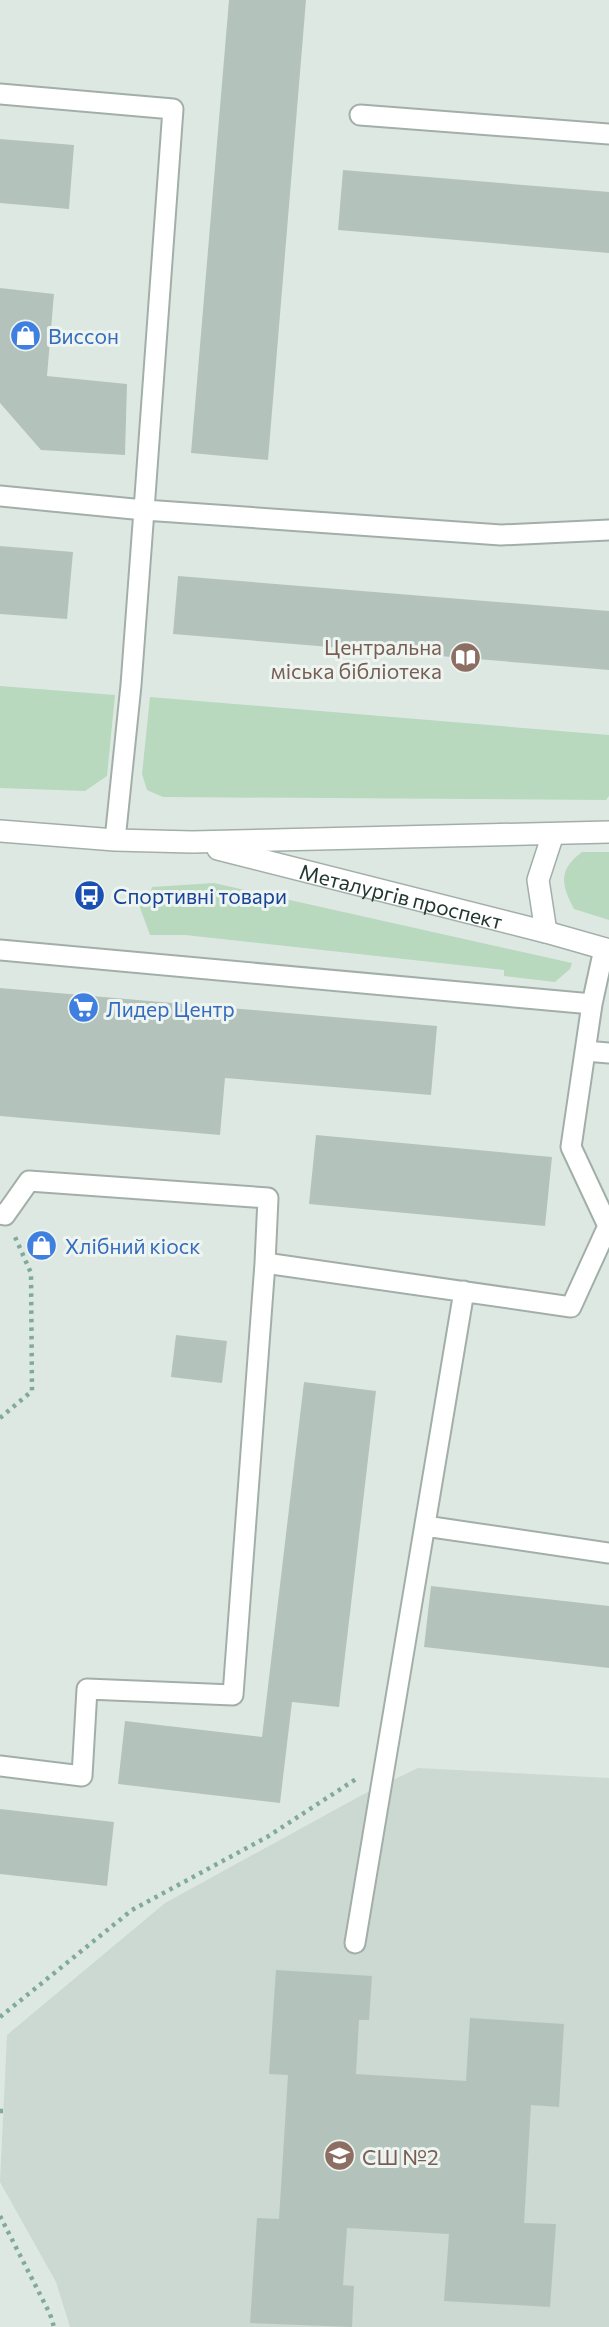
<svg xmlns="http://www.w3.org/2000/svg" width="609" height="2327" viewBox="0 0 609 2327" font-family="Commissioner,sans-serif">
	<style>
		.built { fill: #ccd8d2 }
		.green { fill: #b8d9be }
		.building { fill: #b3c3bc }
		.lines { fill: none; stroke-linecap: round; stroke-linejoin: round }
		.service-casing { stroke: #a2afa9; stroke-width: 23 }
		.tertiary-casing { stroke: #a2afa9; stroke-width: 24 }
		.path { stroke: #80aa9a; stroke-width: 4.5; stroke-dasharray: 3.5 5; stroke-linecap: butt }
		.service { stroke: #fff; stroke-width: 19 }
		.tertiary { stroke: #fff; stroke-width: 21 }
		.labels { text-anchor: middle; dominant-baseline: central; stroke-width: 6; stroke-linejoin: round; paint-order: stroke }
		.shop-label { font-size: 21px; fill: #366cbe; stroke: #eef5f1; text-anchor: start }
		.education-label { font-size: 21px; fill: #785e54; stroke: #eef5f1; text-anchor: end }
		.transit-label { font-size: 21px; fill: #164399; stroke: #eef5f1; text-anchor: start }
		.street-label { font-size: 21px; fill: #21372f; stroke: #eef5f1 }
	</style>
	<rect width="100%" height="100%" fill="#dee8e3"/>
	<path class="built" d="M418,1768L609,1778V2327H70L56,2282L0,2182L7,2035L165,1903L362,1795Z"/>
	<path class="green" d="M0,686L115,695L107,776L85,791L0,788Z
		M150,697L609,735V796L606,800L163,797L147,790L142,774Z
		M582,852H609V920L574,909C561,884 558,870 582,852Z
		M214,883L572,963L570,969L555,982L504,976V970L185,935H150L138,902L148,900L152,887Z"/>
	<path class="building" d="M229,0H306L268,460L191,453Z
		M0,139L74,145L69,209L0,203Z
		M343,170L609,192V253L338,230Z
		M0,288L54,294L47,376L127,384L125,455L41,450L0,403Z
		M0,546L73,552L67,619L0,614Z
		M178,576L609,611V670L173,634Z
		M0,988L437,1026L431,1095L225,1078L220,1135L0,1116Z
		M316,1135L552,1157L545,1226L309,1204Z
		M176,1335L227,1341L222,1383L171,1377Z
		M304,1382L376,1391L339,1707L292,1702L280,1803L118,1784L125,1721L262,1737Z
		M431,1586L609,1606V1668L424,1647Z
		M0,1809L114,1822L107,1886L0,1874Z
		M276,1970L372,1976L369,2020H359L356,2074L466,2081L470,2018L564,2024L559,2107L531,2105L524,2223L556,2224L550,2307L444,2301L449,2234L347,2228L343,2285L354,2286L352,2327L250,2323L257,2218L279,2219L288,2075L269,2074Z"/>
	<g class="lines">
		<defs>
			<path id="service" d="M0,94L173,109L144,510L0,496
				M360,115L609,134
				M115,840L131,685L144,510L501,535L609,530
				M0,950L592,1004
				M585,1051L609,1053
				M0,1214L5,1215L29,1181L268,1198L265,1263L571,1307L608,1226L571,1147L592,1004L604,949
				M425,1526L609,1553
				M0,1766L82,1776L87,1689L233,1695L265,1263
				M355,1943L464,1291"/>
			<g id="tertiary">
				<path d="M0,831L115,840L192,842L609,832"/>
				<path id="s1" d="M218,849L546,932L609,950"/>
				<path d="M546,932L538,880L553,834"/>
			</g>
		</defs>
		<use href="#service" class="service-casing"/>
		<use href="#tertiary" class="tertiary-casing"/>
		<path class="path" d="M0,1418L32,1391L31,1273L15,1237
			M0,2017L132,1910L267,1837L356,1779
			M0,2111H3
			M0,2216L50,2314L54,2327"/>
		<use href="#service" class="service"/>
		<use href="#tertiary" class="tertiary"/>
	</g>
	<defs>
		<symbol id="shop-disc" viewBox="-11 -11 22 22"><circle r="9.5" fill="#3f7fe0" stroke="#eef5f1"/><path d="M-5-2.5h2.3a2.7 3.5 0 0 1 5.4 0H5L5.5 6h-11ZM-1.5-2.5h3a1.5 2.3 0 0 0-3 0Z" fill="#fff"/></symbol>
		<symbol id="library-disc" viewBox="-11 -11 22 22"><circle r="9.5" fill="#8d6e63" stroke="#eef5f1"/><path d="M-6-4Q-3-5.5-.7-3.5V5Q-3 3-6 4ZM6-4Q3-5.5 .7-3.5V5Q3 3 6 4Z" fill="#fff"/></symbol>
		<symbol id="bus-disc" viewBox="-11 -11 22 22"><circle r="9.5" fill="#1a4fb4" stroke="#eef5f1"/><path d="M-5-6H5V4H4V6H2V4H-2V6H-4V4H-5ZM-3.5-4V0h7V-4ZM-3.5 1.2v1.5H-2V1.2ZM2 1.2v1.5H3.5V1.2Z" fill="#fff"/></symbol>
		<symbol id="supermarket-disc" viewBox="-11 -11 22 22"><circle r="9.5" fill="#3f7fe0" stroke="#eef5f1"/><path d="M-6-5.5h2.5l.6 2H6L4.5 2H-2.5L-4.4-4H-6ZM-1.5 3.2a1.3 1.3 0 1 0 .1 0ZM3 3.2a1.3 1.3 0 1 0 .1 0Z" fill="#fff"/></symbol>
		<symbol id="school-disc" viewBox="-11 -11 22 22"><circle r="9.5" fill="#8d6e63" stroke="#eef5f1"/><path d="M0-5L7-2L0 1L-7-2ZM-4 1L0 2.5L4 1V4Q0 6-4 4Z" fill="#fff"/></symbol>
	</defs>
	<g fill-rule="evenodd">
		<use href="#shop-disc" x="8" y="318" width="35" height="35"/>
		<use href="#library-disc" x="448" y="640" width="35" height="35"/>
		<use href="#bus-disc" x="72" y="878" width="35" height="35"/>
		<use href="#supermarket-disc" x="66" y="990" width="35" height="35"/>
		<use href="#shop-disc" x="24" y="1228" width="35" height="35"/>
		<use href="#school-disc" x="322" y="2138" width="35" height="35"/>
	</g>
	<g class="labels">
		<g class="shop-label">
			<text x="48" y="335">Виссон</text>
			<text x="106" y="1008">Лидер Центр</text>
			<text x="65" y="1245">Хлібний кіоск</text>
		</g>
		<g class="education-label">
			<text x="442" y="646">Центральна<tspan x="442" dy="24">міська бібліотека</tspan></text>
			<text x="362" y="2156" text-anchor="start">СШ №2</text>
		</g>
		<g class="transit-label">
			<text x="113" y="895">Спортивні товари</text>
		</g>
		<g class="street-label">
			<text stroke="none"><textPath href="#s1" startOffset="189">Металургів проспект</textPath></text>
		</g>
	</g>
</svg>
